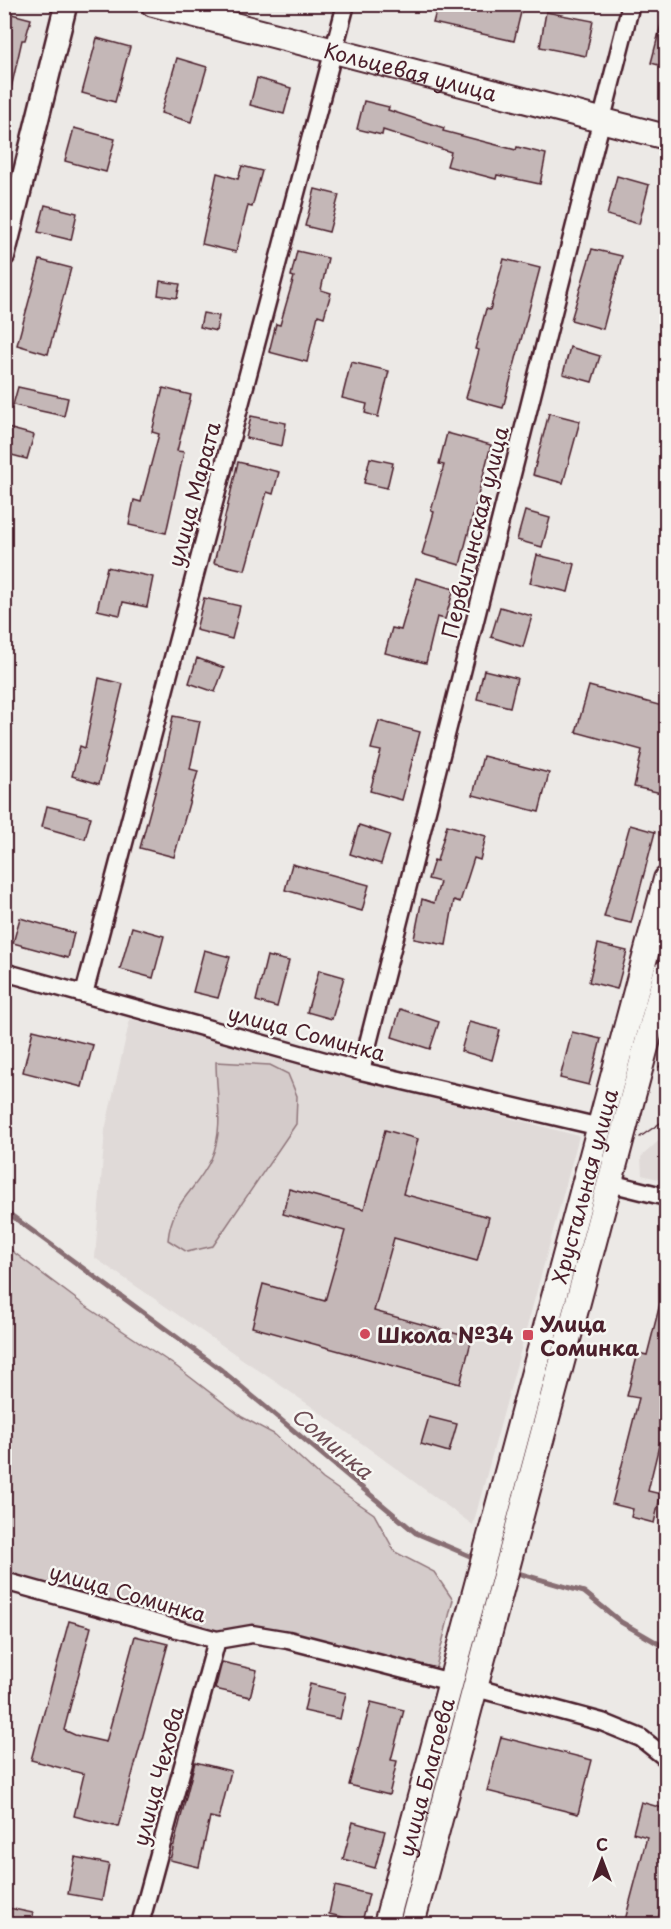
<svg xmlns="http://www.w3.org/2000/svg" width="671" height="1929" viewBox="0 0 671 1929" font-family="'Playpen Sans',sans-serif">
	<style>
		.built { fill: #e0dad8 }
		.green { fill: #d4cbca; stroke: #8f757a; stroke-width: 1.5 }
		.lines { fill: none; stroke-linecap: round; stroke-linejoin: round }
		.stream { stroke: #886e73; stroke-width: 5 }
		.building { fill: #c4b7b7; stroke: #4a1f2b; stroke-width: 1.5 }
		.minor-casing { stroke: #4a1f2b; stroke-width: 21 }
		.tertiary-casing { stroke: #4a1f2b; stroke-width: 26 }
		.secondary-casing { stroke: #4a1f2b; stroke-width: 28 }
		.minor { stroke: #f6f6f2; stroke-width: 16 }
		.tertiary { stroke: #f6f6f2; stroke-width: 21 }
		.secondary { stroke: #f6f6f2; stroke-width: 24 }
		.tram { stroke: #4a1f2b; stroke-width: 1.5 }
		.poi-dot { fill: #d1495b; stroke: #f6f6f2; stroke-width: 2 }
		.labels { text-anchor: middle; dominant-baseline: central; stroke-width: 5; stroke-linejoin: round; paint-order: stroke }
		.street-label { font-size: 21px; fill: #4a1f2b; stroke: #f6f6f2 }
		.poi-label { font-size: 21px; font-weight: bold; fill: #4a1f2b; stroke: #f6f6f2; text-anchor: start }
		.water-label { font-size: 22px; font-style: italic; fill: #6e4d55; stroke: #f6f6f2 }
	</style>
	<rect width="100%" height="100%" fill="#ece9e6"/>
	<filter id="ink" filterUnits="userSpaceOnUse"><feTurbulence type="fractalNoise" baseFrequency=".0167" numOctaves="2"/><feDisplacementMap in="SourceGraphic" scale="12" xChannelSelector="R" yChannelSelector="G"/><feConvolveMatrix kernelMatrix="1 2 1 2 8 2 1 2 1" color-interpolation-filters="sRGB"/></filter>
	<g filter="url(#ink)">
		<path class="built" d="M130,1019L579,1136L473,1525L315,1409L95,1258L105,1130Z
			M666,1134V1181L642,1175L641,1157Z"/>
		<path class="green" d="M216,1062L270,1065L288,1074L297,1096L296,1124L213,1246L187,1252L168,1240C172,1200 196,1192 211,1159C225,1129 216,1094 216,1062Z
			M4,1245L84,1305L177,1367L242,1417L274,1434L323,1479L374,1514L395,1552L434,1572L453,1600L432,1683L5,1581Z"/>
		<g class="lines">
			<path class="stream" d="M4,1210L220,1369L416,1533L477,1559
				M514,1572L584,1592L621,1622L666,1648"/>
		</g>
		<path class="building" d="M438,4H462L478,9L479,4H523L514,41L433,23Z
			M4,12L31,19L25,40H22L10,93L4,92Z
			M546,12L593,21L586,56L540,47Z
			M662,21L666,22V67L651,63Z
			M97,38L130,47L115,102L82,93Z
			M177,58L207,67L191,122L161,113Z
			M257,78L291,88L284,114L250,105Z
			M364,101L389,107L388,110L444,128L443,131L516,150L517,147L546,154L540,184L497,175L496,179L447,166L451,152L383,130L382,135L357,129Z
			M74,128L115,139L106,172L65,161Z
			M242,166L262,171L252,207L248,206L236,252L202,244L217,173L238,179Z
			M617,176L649,185L639,224L607,215Z
			M315,189L339,195L329,232L305,226Z
			M45,205L77,213L71,240L38,232Z
			M592,249L622,256L603,329L571,320Z
			M297,251L328,258L321,290L331,293L324,317L318,315L307,362L269,352L276,324L280,325L294,277L291,276Z
			M504,259L540,268L503,408L466,398L479,350L475,349L486,309L490,310Z
			M40,260L71,268L48,354L17,345Z
			M160,281L180,284L177,298L158,295Z
			M203,313L219,316L216,331L200,327Z
			M570,347L600,356L592,382L563,374Z
			M351,362L389,371L378,417L365,413L367,404L342,398Z
			M18,387L68,398L64,416L13,405Z
			M163,388L191,395L177,451L184,452L166,533L129,525L134,500L141,502L159,434L152,432Z
			M549,413L580,421L563,483L533,475Z
			M251,416L286,423L282,446L246,438Z
			M4,427L34,435L27,459L4,453Z
			M447,433L491,445L460,565L422,554L434,512L431,511L444,465L439,464Z
			M370,458L393,463L387,488L364,483Z
			M238,462L279,472L273,494L267,492L245,570L214,563Z
			M525,511L550,518L542,547L517,540Z
			M537,555L575,564L568,592L530,583Z
			M107,567L153,577L147,607L123,602L120,615L97,610Z
			M416,578L454,589L445,619L437,617L426,663L385,653L392,628L401,630Z
			M204,598L240,606L232,639L196,630Z
			M500,607L532,616L523,647L491,637Z
			M197,658L224,668L215,692L189,683Z
			M484,670L517,678L510,707L477,699Z
			M99,678L123,684L99,784L72,776L80,746L85,748Z
			M589,686L666,707V794L634,787L642,750L576,732Z
			M173,716L200,721L190,769L198,771L174,857L140,848L163,763Z
			M379,721L420,732L402,800L370,791L381,751L371,749Z
			M483,756L549,773L539,812L473,795Z
			M47,806L91,817L85,839L42,827Z
			M359,825L390,835L381,864L350,854Z
			M447,825L486,836L480,860L474,858L460,902L454,900L446,945L414,939L422,899L434,903L440,882L428,879L434,860L437,861Z
			M630,825L655,832L631,923L604,917Z
			M292,864L369,885L362,911L285,890Z
			M20,918L74,933L68,958L13,943Z
			M132,927L164,936L153,978L120,969Z
			M598,944L627,951L617,989L589,982Z
			M204,950L230,957L218,998L193,992Z
			M267,956L289,961L277,1007L256,1001Z
			M319,970L344,977L332,1019L307,1012Z
			M400,1009L439,1022L430,1049L392,1037Z
			M469,1022L500,1030L492,1060L461,1051Z
			M33,1030L93,1045L82,1087L23,1072Z
			M572,1032L601,1039L589,1085L560,1078Z
			M385,1130L418,1139L403,1194L489,1217L477,1261L394,1238L374,1311L472,1338L460,1384L252,1327L263,1284L325,1301L345,1231L283,1214L289,1189L364,1209Z
			M662,1296L666,1297V1417L648,1491L661,1494L654,1523L631,1517L633,1509L612,1504L639,1398L627,1396L638,1353L647,1355Z
			M429,1417L457,1424L449,1452L421,1444Z
			M69,1621L91,1627L64,1730L75,1735L106,1742L135,1636L168,1644L118,1827L74,1816L84,1774L31,1760Z
			M222,1662L257,1670L250,1697L215,1689Z
			M310,1684L346,1693L340,1719L304,1711Z
			M371,1702L404,1710L391,1760L397,1761L389,1795L349,1785Z
			M501,1737L592,1760L578,1814L487,1791Z
			M195,1762L231,1771L219,1819L210,1817L199,1867L170,1860Z
			M641,1802L666,1809V1890L657,1924H624L647,1837L633,1833Z
			M353,1822L385,1831L375,1868L343,1859Z
			M75,1857L109,1864L102,1900L68,1894Z
			M335,1886L369,1894L362,1922L329,1914Z
			M4,1907L33,1913L31,1924H4Z"/>
		<g class="lines">
			<defs>
				<path id="minor" d="M4,972L361,1071L600,1127
					M84,994L346,4
					M361,1071L631,4
					M610,1183L666,1197
					M4,1581L217,1640L252,1634L288,1640L451,1682
					M476,1688L602,1722L641,1738L666,1758
					M140,1924L217,1640"/>
				<path id="tertiary" d="M4,255L66,4"/>
				<g id="secondary">
					<path id="s1" d="M153,4L666,137"/>
					<path id="s2" d="M386,1924L666,879"/>
					<path d="M412,1924L666,972"/>
				</g>
			</defs>
			<use href="#minor" class="minor-casing"/>
			<use href="#tertiary" class="tertiary-casing"/>
			<use href="#secondary" class="secondary-casing"/>
			<use href="#minor" class="minor"/>
			<use href="#tertiary" class="tertiary"/>
			<use href="#secondary" class="secondary"/>
			<path class="tram" d="M659,1067L666,1060
				M640,1137L666,1119"/>
		</g>
	</g>
	<g class="poi-dot">
		<circle cx="365" cy="1334" r="6"/>
		<rect x="522" y="1329" width="12" height="12" rx="3"/>
	</g>
	<g class="labels">
		<g class="street-label">
			<text stroke="none"><textPath href="#s1" startOffset="266">Кольцевая улица</textPath></text>
			<text transform="translate(193 494) rotate(-75)">улица Марата</text>
			<text transform="translate(474 532) rotate(-76)">Первитинская улица</text>
			<text transform="translate(307 1032) rotate(15)">улица Соминка</text>
			<text stroke="none"><textPath href="#s2" startOffset="764">Хрустальная улица</textPath></text>
			<text transform="translate(128 1592) rotate(16)">улица Соминка</text>
			<text transform="translate(157 1776) rotate(-75)">улица Чехова</text>
			<text stroke="none"><textPath href="#s2" startOffset="152">улица Благоева</textPath></text>
		</g>
		<g class="poi-label">
			<text x="540" y="1323">Улица<tspan x="540" dy="24">Соминка</tspan></text>
			<text x="377" y="1334">Школа №34</text>
		</g>
		<g class="water-label">
			<text transform="translate(333 1442) rotate(40)">Соминка</text>
		</g>
	</g>
	<rect width="671" height="1929" fill="none" stroke="#f6f6f2" stroke-width="24"/>
	<rect x="12" y="12" width="647" height="1905" fill="none" stroke="#4a1f2b" stroke-width="2" filter="url(#ink)"/>
	<g transform="translate(602 1860)" stroke="#f6f6f2" stroke-width="4.5" paint-order="stroke">
	<path d="M0-4.5L10 22L0 15L-10 22Z" fill="#4a1f2b"/>
	<text y="-9" font-size="16" font-weight="bold" text-anchor="middle" fill="#4a1f2b">С</text>
	</g>
</svg>
